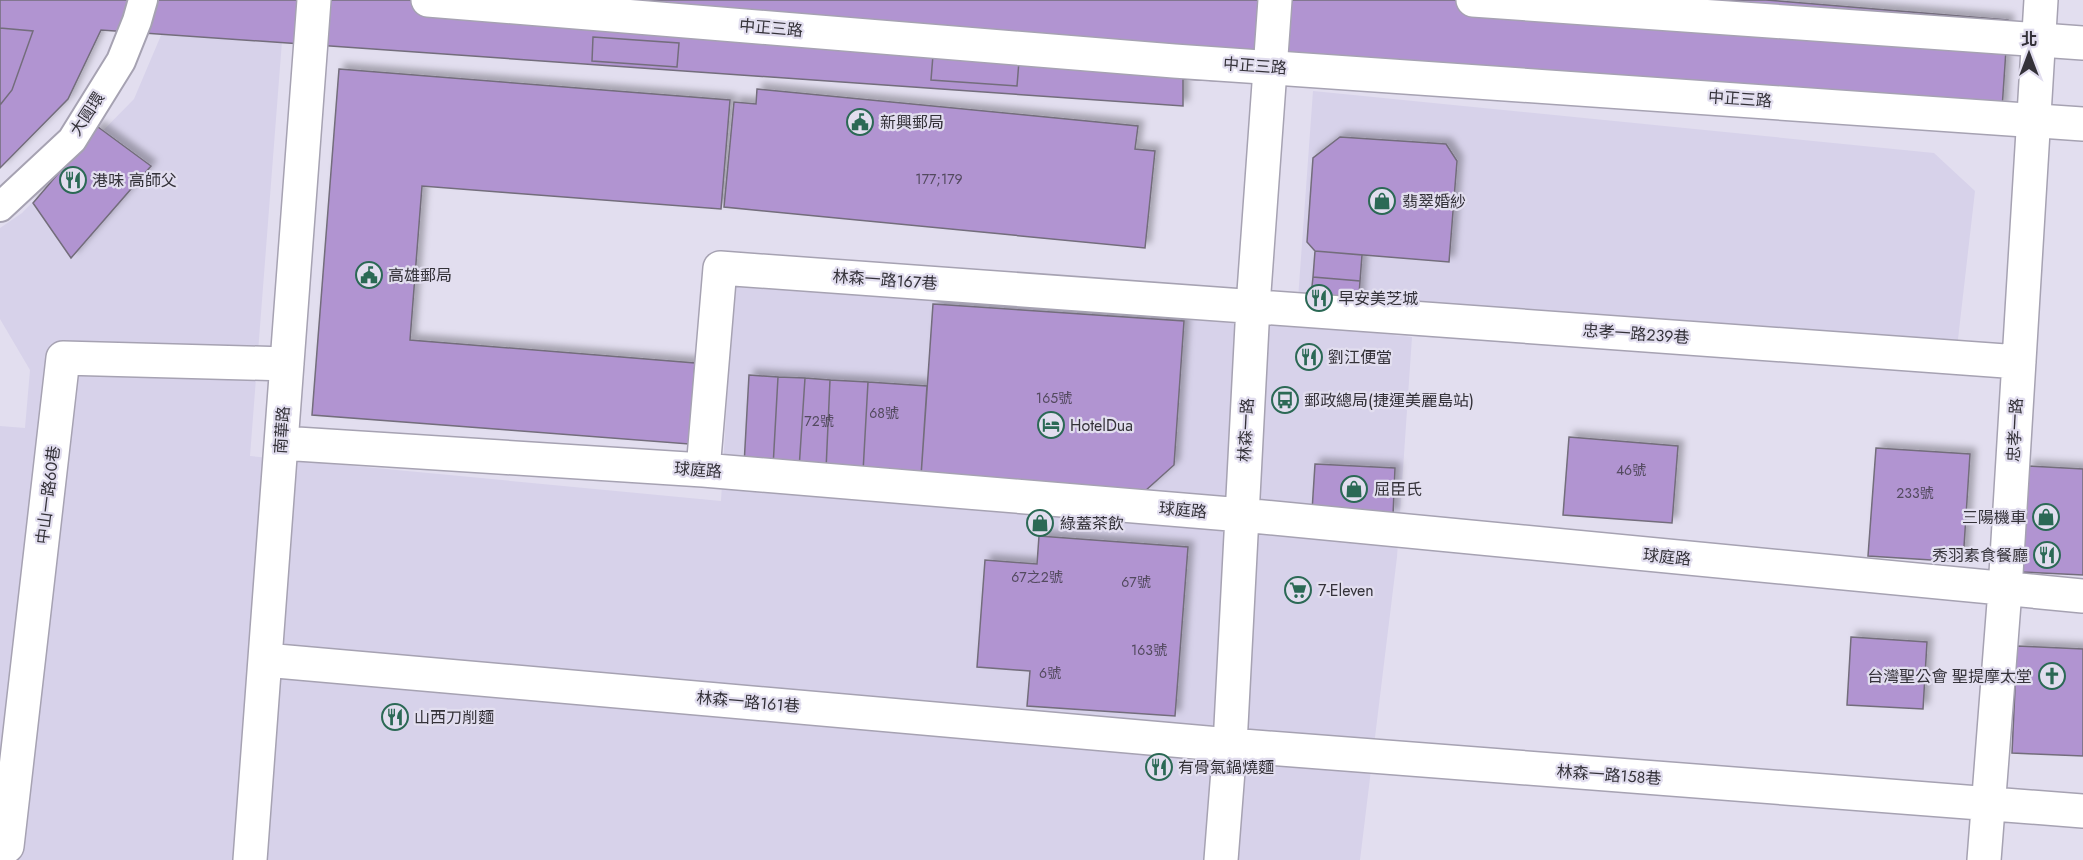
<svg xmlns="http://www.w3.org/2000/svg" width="2083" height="860" viewBox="0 0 2083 860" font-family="Jost,'Noto Sans TC',sans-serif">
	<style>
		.built { fill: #d7d2ea }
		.building { fill: #b194d1; stroke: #736d7b; stroke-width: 1.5; filter: url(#shadow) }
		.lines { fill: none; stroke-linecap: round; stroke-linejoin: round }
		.pedestrian-casing { stroke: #a6a2b2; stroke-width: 32 }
		.minor-casing { stroke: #a6a2b2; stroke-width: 36 }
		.tertiary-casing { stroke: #a6a2b2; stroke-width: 36 }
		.pedestrian { stroke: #fff; stroke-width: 28 }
		.minor { stroke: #fff; stroke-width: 33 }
		.tertiary { stroke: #fff; stroke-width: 33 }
		.labels { text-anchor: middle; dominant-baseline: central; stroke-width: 4.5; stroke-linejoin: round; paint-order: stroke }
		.number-label { font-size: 14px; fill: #534a5f }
		.street-label { font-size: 16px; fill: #343239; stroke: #e2deef }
		.poi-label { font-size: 16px; fill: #343239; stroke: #e2deef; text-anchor: start }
	</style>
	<defs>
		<filter id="shadow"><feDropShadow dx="5.5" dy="-5.5" stdDeviation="3" flood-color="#0004"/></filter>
	</defs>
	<rect width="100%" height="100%" fill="#e2deef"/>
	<path class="built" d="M176,0L284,15L250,456L721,501L734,280L1296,327L1313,91L1934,153L1975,191L1954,374L1383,334L1412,337L1397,557L1360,860H0V426L25,428L30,370L0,319V228L22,213L134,99Z"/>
	<path class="building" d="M0,0H1766L2008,20L2002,109L1229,51L1223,81L1183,79V106L101,30L68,99L0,168Z
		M0,28L33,31L12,90L0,105Z
		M593,37L679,43L677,67L592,61Z
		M933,55L1019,61L1017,86L931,80Z
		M339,69L730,100L721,209L422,186L410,340L695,363L689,444L312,415Z
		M339,69L730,100L721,209L422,186L410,340L695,363L689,444L312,415Z
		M757,89L1138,126L1135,149L1155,151L1145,248L724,207L734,102L756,104Z
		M757,89L1138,126L1135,149L1155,151L1145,248L724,207L734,102L756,104Z
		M98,127L151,166L71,258L33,203Z
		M1340,137L1446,144L1457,161L1449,262L1315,251L1307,242L1313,158Z
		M1315,251L1362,255L1360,281L1313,277Z
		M1313,277L1360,281L1358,309L1310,305Z
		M933,304L1184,321L1174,465L1145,491L921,476Z
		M749,375L778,377L773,467L744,465Z
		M778,377L805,378L799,469L773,467Z
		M805,378L830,380L826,470L799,469Z
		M830,380L868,382L863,472L826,470Z
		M868,382L927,386L921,476L863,472Z
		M1569,437L1678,446L1672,523L1563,515Z
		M1876,448L1970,454L1963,562L1868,556Z
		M1315,464L1395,468L1393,515L1312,511Z
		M2028,466L2083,469V575L2022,572Z
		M1039,536L1188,547L1175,716L1027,706L1030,671L977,667L985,560L1037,564Z
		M1851,637L1927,642L1923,709L1847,705Z
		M2017,646L2083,649V756L2012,753Z"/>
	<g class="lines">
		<defs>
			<path id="pedestrian" d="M0,207L72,140L121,61L137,21L143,0"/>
			<path id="minor" d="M281,443L703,470L1242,515L2083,596
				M703,470L720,268L2019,362
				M265,660L1230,745L2083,811
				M0,846H7L63,358L287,364
				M250,860L314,0
				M1221,860L1230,745L1253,306L1275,0
				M1984,860L2005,590L2041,0"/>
			<path id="tertiary" d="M428,0L1174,61L2083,124
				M1473,0L2083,43"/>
		</defs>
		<use href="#pedestrian" class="pedestrian-casing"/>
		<use href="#minor" class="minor-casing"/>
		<use href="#tertiary" class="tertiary-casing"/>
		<use href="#pedestrian" class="pedestrian"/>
		<use href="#minor" class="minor"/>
		<use href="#tertiary" class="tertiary"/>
	</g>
	<defs>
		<symbol id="civic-ring" viewBox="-11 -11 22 22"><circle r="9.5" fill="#e2deef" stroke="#2b6955" stroke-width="1.5"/><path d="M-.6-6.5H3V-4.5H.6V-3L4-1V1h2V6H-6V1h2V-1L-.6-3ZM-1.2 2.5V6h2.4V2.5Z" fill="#2b6955"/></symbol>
		<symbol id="restaurant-ring" viewBox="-11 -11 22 22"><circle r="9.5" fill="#e2deef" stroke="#2b6955" stroke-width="1.5"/><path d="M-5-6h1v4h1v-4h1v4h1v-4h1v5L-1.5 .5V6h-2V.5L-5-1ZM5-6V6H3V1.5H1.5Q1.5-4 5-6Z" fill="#2b6955"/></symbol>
		<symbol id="shop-ring" viewBox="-11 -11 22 22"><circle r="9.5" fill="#e2deef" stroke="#2b6955" stroke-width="1.5"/><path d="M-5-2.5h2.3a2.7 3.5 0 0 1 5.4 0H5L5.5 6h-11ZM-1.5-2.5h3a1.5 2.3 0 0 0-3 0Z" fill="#2b6955"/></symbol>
		<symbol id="bus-ring" viewBox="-11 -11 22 22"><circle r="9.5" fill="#e2deef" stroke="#2b6955" stroke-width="1.5"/><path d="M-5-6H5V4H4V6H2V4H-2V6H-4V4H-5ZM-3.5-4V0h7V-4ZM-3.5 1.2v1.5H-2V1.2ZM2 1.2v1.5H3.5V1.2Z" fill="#2b6955"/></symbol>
		<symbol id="hotel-ring" viewBox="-11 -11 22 22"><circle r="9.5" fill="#e2deef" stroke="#2b6955" stroke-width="1.5"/><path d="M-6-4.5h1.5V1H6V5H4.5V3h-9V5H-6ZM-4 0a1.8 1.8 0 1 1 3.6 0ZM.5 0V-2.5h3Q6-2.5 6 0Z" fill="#2b6955"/></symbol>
		<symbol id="supermarket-ring" viewBox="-11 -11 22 22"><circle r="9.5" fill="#e2deef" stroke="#2b6955" stroke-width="1.5"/><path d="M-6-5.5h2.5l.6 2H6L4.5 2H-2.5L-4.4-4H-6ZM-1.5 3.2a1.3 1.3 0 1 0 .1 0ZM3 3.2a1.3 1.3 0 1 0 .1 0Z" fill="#2b6955"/></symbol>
		<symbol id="church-ring" viewBox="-11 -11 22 22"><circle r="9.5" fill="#e2deef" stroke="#2b6955" stroke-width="1.5"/><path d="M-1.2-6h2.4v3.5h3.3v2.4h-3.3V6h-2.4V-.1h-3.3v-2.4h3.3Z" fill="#2b6955"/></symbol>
	</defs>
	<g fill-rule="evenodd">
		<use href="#civic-ring" x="845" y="107" width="30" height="30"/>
		<use href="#restaurant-ring" x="58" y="165" width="30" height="30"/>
		<use href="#shop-ring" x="1367" y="186" width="30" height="30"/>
		<use href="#civic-ring" x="354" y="260" width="30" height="30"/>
		<use href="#restaurant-ring" x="1304" y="283" width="30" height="30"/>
		<use href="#restaurant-ring" x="1294" y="342" width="30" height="30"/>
		<use href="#bus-ring" x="1270" y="385" width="30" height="30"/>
		<use href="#hotel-ring" x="1036" y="410" width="30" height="30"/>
		<use href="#shop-ring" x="1339" y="474" width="30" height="30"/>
		<use href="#shop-ring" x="2031" y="502" width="30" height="30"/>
		<use href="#shop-ring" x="1025" y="508" width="30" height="30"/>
		<use href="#restaurant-ring" x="2032" y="540" width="30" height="30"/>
		<use href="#supermarket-ring" x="1283" y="575" width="30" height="30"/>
		<use href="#church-ring" x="2037" y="661" width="30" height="30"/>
		<use href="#restaurant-ring" x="380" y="702" width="30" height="30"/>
		<use href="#restaurant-ring" x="1144" y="752" width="30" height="30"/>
	</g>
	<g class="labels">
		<g class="number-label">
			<text x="939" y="179">177;179</text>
			<text x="1054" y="398">165號</text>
			<text x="884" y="413">68號</text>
			<text x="819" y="421">72號</text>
			<text x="1631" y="470">46號</text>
			<text x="1915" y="493">233號</text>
			<text x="1037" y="577">67之2號</text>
			<text x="1136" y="582">67號</text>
			<text x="1149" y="650">163號</text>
			<text x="1050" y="673">6號</text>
		</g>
		<g class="street-label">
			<text transform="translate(771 28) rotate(5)">中正三路</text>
			<text transform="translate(1255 66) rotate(4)">中正三路</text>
			<text transform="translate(1740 99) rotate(4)">中正三路</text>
			<text transform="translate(87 114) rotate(-57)">大圓環</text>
			<text transform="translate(885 280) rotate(4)">林森一路167巷</text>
			<text transform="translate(1636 334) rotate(4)">忠孝一路239巷</text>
			<text transform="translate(282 430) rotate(-86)">南華路</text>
			<text transform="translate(1246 430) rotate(-87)">林森一路</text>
			<text transform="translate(2015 430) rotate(-87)">忠孝一路</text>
			<text transform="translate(698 470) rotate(4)">球庭路</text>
			<text transform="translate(48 495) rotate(-83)">中山一路60巷</text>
			<text transform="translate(1183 510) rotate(5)">球庭路</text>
			<text transform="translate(1667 557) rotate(6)">球庭路</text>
			<text transform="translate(748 702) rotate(5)">林森一路161巷</text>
			<text transform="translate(1609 775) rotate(4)">林森一路158巷</text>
		</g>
		<g class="poi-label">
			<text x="880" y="122">新興郵局</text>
			<text x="92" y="180">港味 高師父</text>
			<text x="1402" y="201">翡翠婚紗</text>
			<text x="388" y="275">高雄郵局</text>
			<text x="1338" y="298">早安美芝城</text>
			<text x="1328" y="357">劉江便當</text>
			<text x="1304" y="400">郵政總局(捷運美麗島站)</text>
			<text x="1070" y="425">HotelDua</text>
			<text x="1374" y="489">屈臣氏</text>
			<text x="2026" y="517" text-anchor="end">三陽機車</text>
			<text x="1060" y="523">綠蓋茶飲</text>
			<text x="2028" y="555" text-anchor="end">秀羽素食餐廳</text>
			<text x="1318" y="590">7-Eleven</text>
			<text x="2032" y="676" text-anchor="end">台灣聖公會 聖提摩太堂</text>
			<text x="414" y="717">山西刀削麵</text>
			<text x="1178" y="767">有骨氣鍋燒麵</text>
		</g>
	</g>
	<g transform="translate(2029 54)" stroke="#e2deef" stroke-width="4.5" paint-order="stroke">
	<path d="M0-4.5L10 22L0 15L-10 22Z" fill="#343239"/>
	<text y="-9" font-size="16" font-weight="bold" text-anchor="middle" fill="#343239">北</text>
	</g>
</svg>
